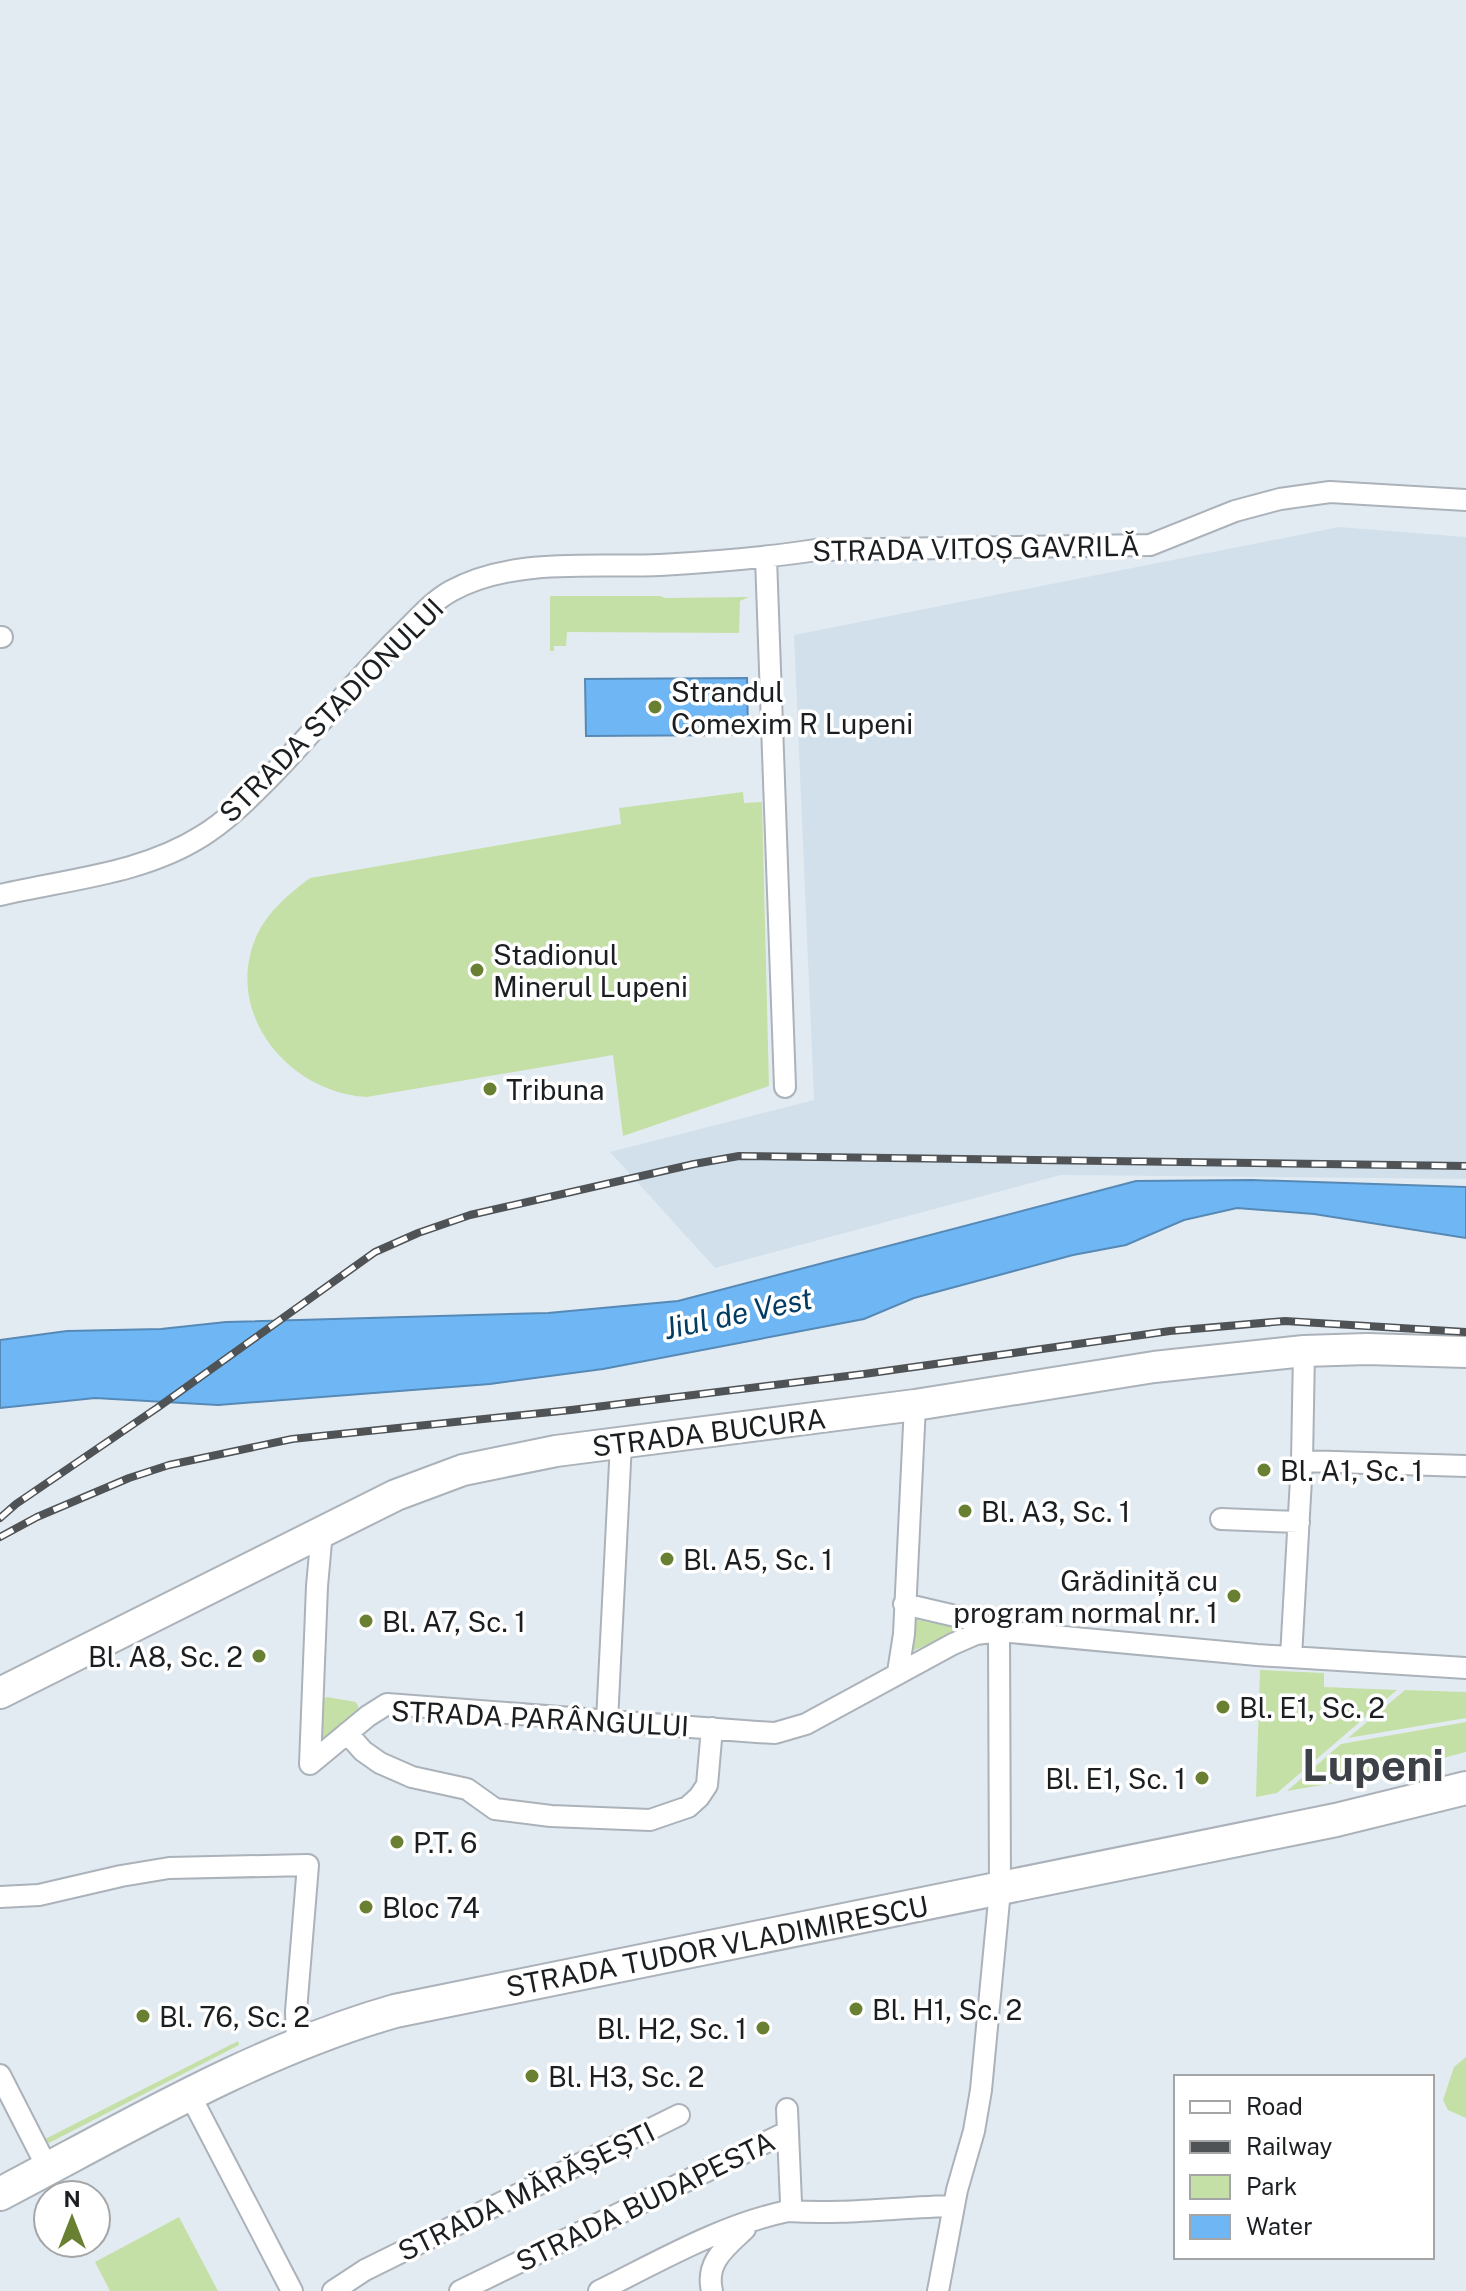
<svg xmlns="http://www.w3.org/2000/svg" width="1466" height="2291" viewBox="0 0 1466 2291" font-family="'Public Sans',sans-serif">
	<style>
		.built { fill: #d2e0ec }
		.green { fill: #c5e0a6 }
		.water { fill: #6fb7f4; stroke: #5689b5; stroke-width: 2 }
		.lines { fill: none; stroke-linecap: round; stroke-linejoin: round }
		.minor-casing { stroke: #abb2b9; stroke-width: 24 }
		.secondary-casing { stroke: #abb2b9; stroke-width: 34 }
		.primary-casing { stroke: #abb2b9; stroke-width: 36 }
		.minor { stroke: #fff; stroke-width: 20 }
		.secondary { stroke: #fff; stroke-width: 30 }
		.primary { stroke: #fff; stroke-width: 32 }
		.rail-casing { stroke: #4f5356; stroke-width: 8 }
		.rail { stroke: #fff; stroke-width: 5; stroke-dasharray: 15; stroke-linecap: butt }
		.poi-dot { fill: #698032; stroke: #fff; stroke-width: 3 }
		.labels { text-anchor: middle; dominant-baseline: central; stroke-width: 7; stroke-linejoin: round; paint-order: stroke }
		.street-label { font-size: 28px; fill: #1c1f21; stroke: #fff }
		.poi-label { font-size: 28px; fill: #1c1f21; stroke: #fff; text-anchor: start }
		.water-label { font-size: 30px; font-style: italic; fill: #023c63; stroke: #fff }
		.town-label { font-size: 44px; font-weight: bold; fill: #3c4247; stroke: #fff }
	</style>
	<rect width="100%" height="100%" fill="#e3ebf2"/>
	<path class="built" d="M1339,527L1466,537V1179L1061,1175L715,1268L610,1152L814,1100L794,635Z"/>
	<path class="green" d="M550,596H660L665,598L749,597L740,601L739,633L567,632L566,646H554V651H550Z
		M743,792L744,803L762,802L769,1086L623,1136L613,1055L367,1097C290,1093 223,1015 256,937C267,912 289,894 310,878L621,824L619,808Z
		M913,1619L958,1627L960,1630L958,1633L912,1651Z
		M1260,1670L1324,1673V1687L1397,1690L1277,1793L1256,1797Z
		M1405,1690L1466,1692V1718L1348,1738Z
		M327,1697L356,1702L361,1713L320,1746V1700Z
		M1466,1722V1752L1370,1777L1287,1791L1341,1744Z
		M238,2041L239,2045L49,2143L43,2140Z
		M1466,2057V2118L1448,2110L1443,2100L1454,2067Z
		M179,2217L218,2291H110L95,2262Z"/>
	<path class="water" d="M747,678L748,735L586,736L585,679Z
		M1252,1180L1466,1187V1238L1314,1214L1237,1208L1184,1220L1126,1245L1073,1255L914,1298L864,1319L603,1369L490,1384L218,1405L95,1398L0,1408V1340L67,1331L161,1329L226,1322L548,1313L678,1301L1136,1181Z"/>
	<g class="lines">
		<defs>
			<path id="minor" d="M766,558L785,1087
				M0,637H2
				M0,895C68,879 142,874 202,836C228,820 249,798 270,777C314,732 353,683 397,639C414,623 431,602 451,591C513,557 592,568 660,565C712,562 764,558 816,550L1150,545L1235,511L1280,499L1330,492L1466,500
				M1302,1461L1466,1466
				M1221,1519L1299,1522
				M904,1604L964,1618L999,1631L1000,1890L981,2090L974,2131L957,2190L938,2291
				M1291,1657L1302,1461L1304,1351
				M898,1672L904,1634L915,1405
				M607,1721L621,1443
				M347,1733L363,1751L380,1763L412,1777L467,1789L495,1809L551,1816L650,1820L688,1807L699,1797L707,1785L712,1728
				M310,1764L368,1716L387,1704L757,1732L775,1733L806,1724L953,1644L976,1634L999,1631L1257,1655L1466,1668
				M310,1764L317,1586L322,1531
				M0,1897L39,1895L121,1876L169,1868L308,1865L296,2011L297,2044
				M0,2075L48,2169
				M190,2095L292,2291
				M788,2211C844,2215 899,2207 954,2206
				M333,2291L365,2270L679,2115
				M460,2291L787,2132
				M599,2291C660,2261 721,2225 788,2211L791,2203L787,2109
				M712,2291C705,2262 726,2247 745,2229"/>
			<path id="secondary" d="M0,1693L396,1495L463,1470L556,1451L915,1405L1154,1367L1304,1351L1367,1349L1466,1352"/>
			<path id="primary" d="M0,2194C128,2127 255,2051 395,2011L1336,1820L1466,1788"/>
		</defs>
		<use href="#minor" class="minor-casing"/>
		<use href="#secondary" class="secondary-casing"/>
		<use href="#primary" class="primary-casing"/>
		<use href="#minor" class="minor"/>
		<use href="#secondary" class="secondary"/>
		<use href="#primary" class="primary"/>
		<defs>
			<path id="rail" d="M0,1518L16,1504L157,1408L375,1252L418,1233L470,1215L694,1164L739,1156L1466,1166
				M0,1537L37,1517L129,1478L169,1465L292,1439L571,1410L864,1374L1170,1331L1285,1321L1466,1332"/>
		</defs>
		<use href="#rail" class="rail-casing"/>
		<use href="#rail" class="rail"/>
	</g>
	<g class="poi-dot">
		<circle cx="655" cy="707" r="8"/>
		<circle cx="477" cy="970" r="8"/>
		<circle cx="490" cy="1089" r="8"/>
		<circle cx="1264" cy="1470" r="8"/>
		<circle cx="965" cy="1511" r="8"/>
		<circle cx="667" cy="1559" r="8"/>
		<circle cx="1234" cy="1596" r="8"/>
		<circle cx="366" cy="1621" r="8"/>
		<circle cx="259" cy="1656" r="8"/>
		<circle cx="1223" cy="1707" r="8"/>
		<circle cx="1202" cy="1778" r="8"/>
		<circle cx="397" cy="1842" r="8"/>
		<circle cx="366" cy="1907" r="8"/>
		<circle cx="856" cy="2009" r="8"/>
		<circle cx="143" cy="2016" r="8"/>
		<circle cx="763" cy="2028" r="8"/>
		<circle cx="532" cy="2076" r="8"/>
	</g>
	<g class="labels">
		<g class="street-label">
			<text transform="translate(976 548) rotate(-1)">STRADA VITOȘ GAVRILĂ</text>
			<text transform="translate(331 710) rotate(-45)">STRADA STADIONULUI</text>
			<text transform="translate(709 1432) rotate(-7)">STRADA BUCURA</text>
			<text transform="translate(540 1718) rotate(3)">STRADA PARÂNGULUI</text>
			<text transform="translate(717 1946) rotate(-11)">STRADA TUDOR VLADIMIRESCU</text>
			<text transform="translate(526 2191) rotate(-26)">STRADA MĂRĂȘEȘTI</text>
			<text transform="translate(645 2201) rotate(-26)">STRADA BUDAPESTA</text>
		</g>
		<g class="poi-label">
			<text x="671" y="691">Strandul<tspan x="671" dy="32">Comexim R Lupeni</tspan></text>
			<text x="493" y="954">Stadionul<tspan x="493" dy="32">Minerul Lupeni</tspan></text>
			<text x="506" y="1089">Tribuna</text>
			<text x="1280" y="1470">Bl. A1, Sc. 1</text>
			<text x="981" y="1511">Bl. A3, Sc. 1</text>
			<text x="683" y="1559">Bl. A5, Sc. 1</text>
			<text x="1218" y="1580" text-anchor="end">Grădiniță cu<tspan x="1218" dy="32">program normal nr. 1</tspan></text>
			<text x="382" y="1621">Bl. A7, Sc. 1</text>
			<text x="243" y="1656" text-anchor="end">Bl. A8, Sc. 2</text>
			<text x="1239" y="1707">Bl. E1, Sc. 2</text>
			<text x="1186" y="1778" text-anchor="end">Bl. E1, Sc. 1</text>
			<text x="413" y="1842">P.T. 6</text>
			<text x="382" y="1907">Bloc 74</text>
			<text x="872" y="2009">Bl. H1, Sc. 2</text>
			<text x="159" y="2016">Bl. 76, Sc. 2</text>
			<text x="747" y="2028" text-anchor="end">Bl. H2, Sc. 1</text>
			<text x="548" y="2076">Bl. H3, Sc. 2</text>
		</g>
		<g class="water-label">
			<text transform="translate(738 1313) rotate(-12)">Jiul de Vest</text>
		</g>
		<g class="town-label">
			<text x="1373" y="1765">Lupeni</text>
		</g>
	</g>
	<rect x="1174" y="2075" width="260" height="184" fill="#ffffff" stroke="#a4a5a6" stroke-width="2"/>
	<rect x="1190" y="2101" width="40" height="12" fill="#ffffff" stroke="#a4a5a6" stroke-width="2"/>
	<text x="1246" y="2115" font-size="24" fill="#1c1f21">Road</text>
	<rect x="1190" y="2141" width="40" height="12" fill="#4f5356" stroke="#a4a5a6" stroke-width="2"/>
	<text x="1246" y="2155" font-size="24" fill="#1c1f21">Railway</text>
	<rect x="1190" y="2175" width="40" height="24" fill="#c5e0a6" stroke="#a4a5a6" stroke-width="2"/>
	<text x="1246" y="2195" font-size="24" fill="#1c1f21">Park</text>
	<rect x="1190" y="2215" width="40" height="24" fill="#6fb7f4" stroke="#a4a5a6" stroke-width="2"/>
	<text x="1246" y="2235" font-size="24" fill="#1c1f21">Water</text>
	<g transform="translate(72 2219)"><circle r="38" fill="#ffffff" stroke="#a4a5a6" stroke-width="2"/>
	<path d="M0-6L14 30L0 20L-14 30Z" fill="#698032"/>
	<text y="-12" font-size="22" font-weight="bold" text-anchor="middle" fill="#1c1f21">N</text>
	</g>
</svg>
